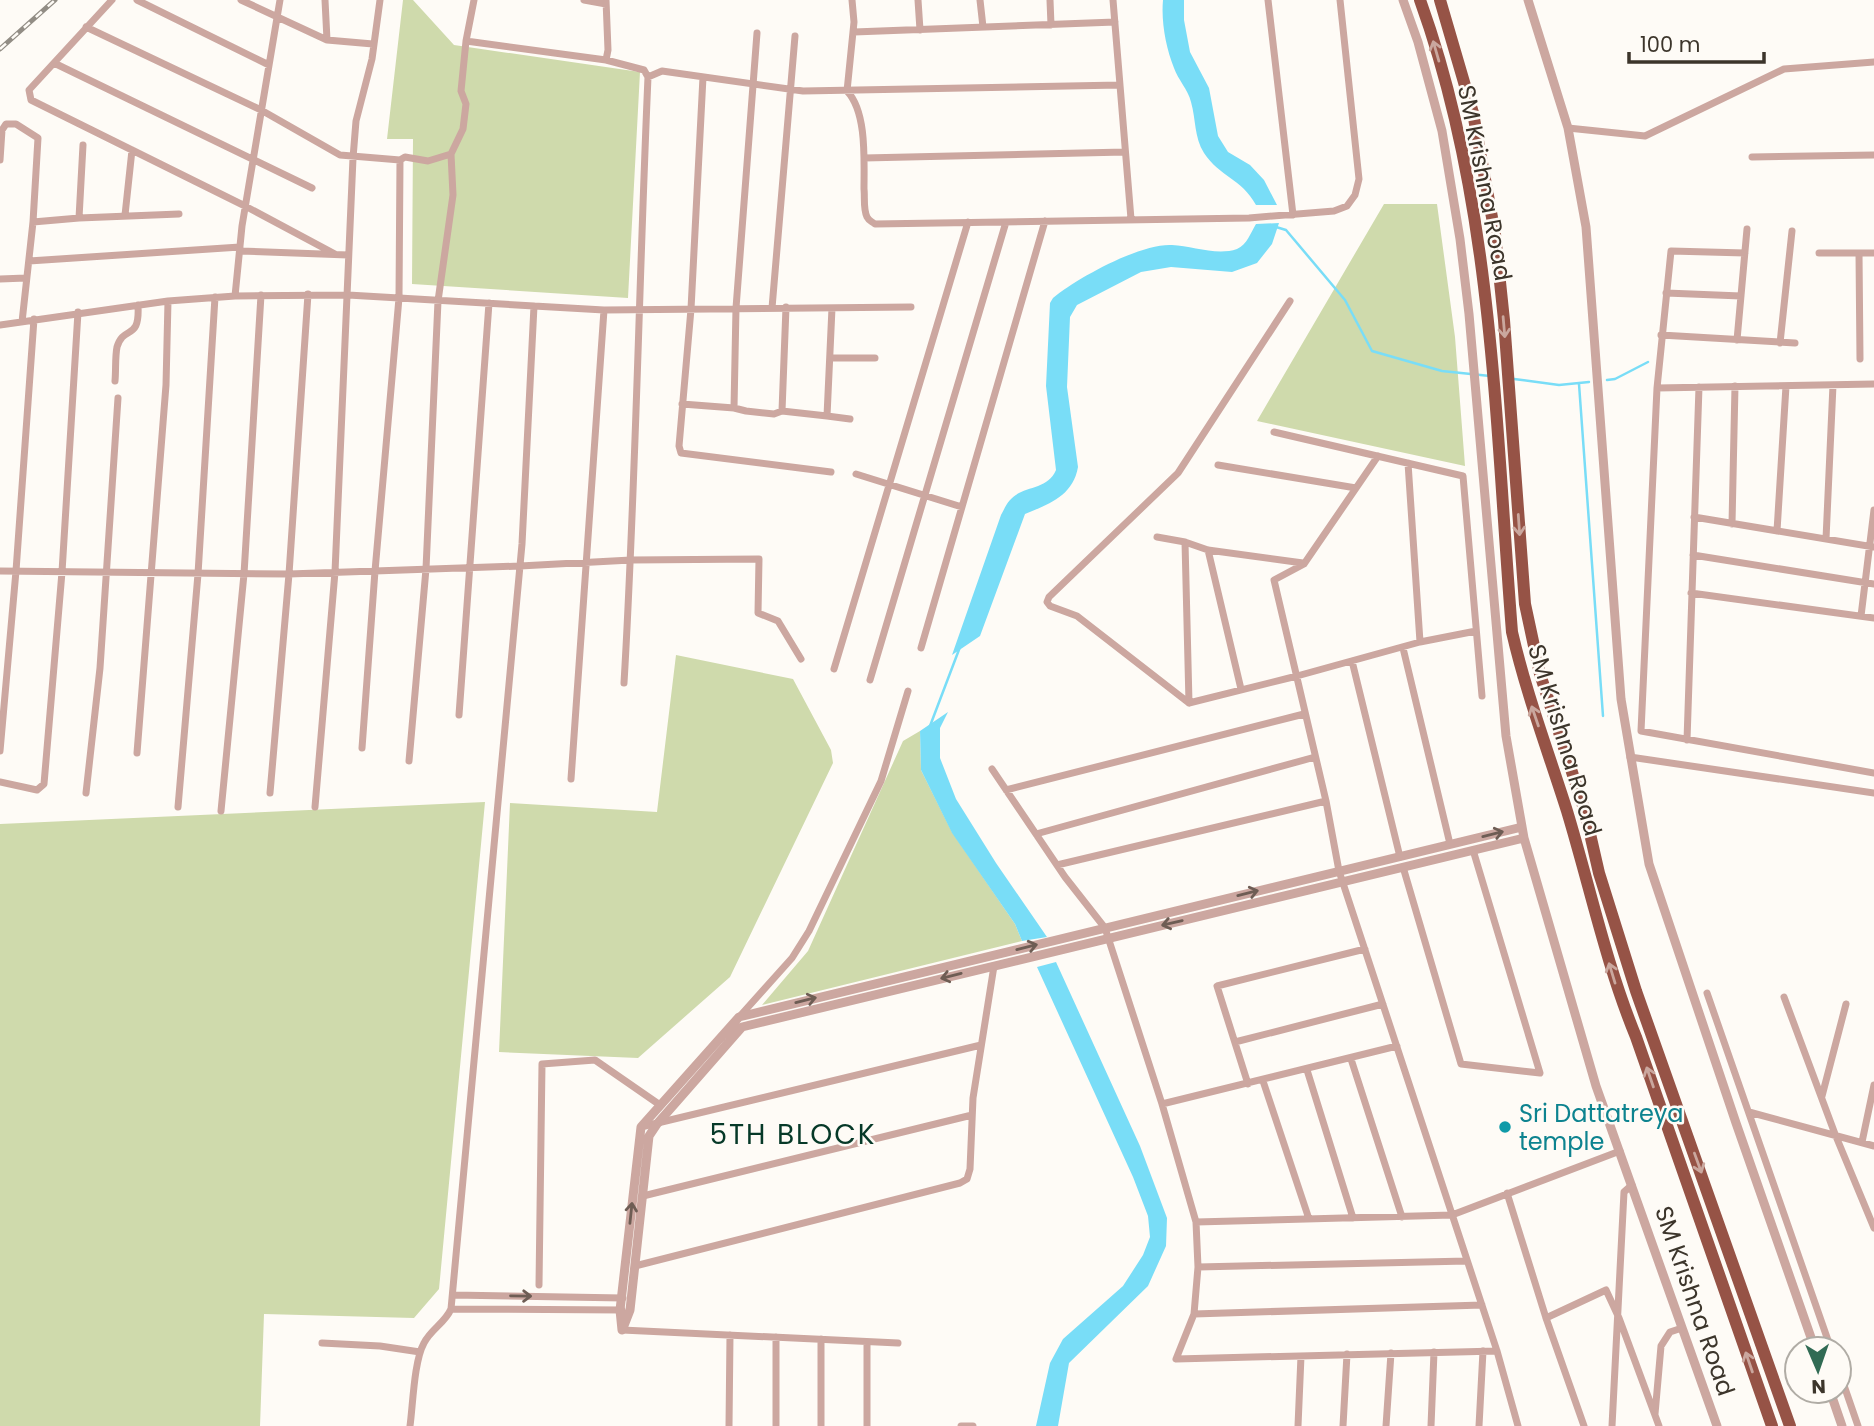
<svg xmlns="http://www.w3.org/2000/svg" width="1874" height="1426" viewBox="0 0 1874 1426" font-family="Poppins,sans-serif">
	<style>
		.green { fill: #cfdaac }
		.water { fill: #79ddf7 }
		.lines { fill: none; stroke-linecap: round; stroke-linejoin: round }
		.stream { stroke: #79ddf7; stroke-width: 2.5 }
		.minor { stroke: #cca7a0; stroke-width: 7 }
		.tertiary { stroke: #cca7a0; stroke-width: 9 }
		.trunk { stroke: #965346; stroke-width: 12 }
		.rail-casing { stroke: #928d85; stroke-width: 5 }
		.rail { stroke: #fefbf6; stroke-width: 2.5; stroke-dasharray: 8; stroke-linecap: butt }
		.oneway { stroke: #caa79e }
		.oneway2 { stroke: #6e5d54 }
		.culture-dot { fill: #0f9aa8; stroke: #fefbf6; stroke-width: 2.5 }
		.labels { text-anchor: middle; dominant-baseline: central; stroke-width: 5; stroke-linejoin: round; paint-order: stroke }
		.street-label { font-size: 24px; fill: #3c352b; stroke: #fefbf6 }
		.culture-label { font-size: 24px; fill: #0d838f; stroke: #fefbf6; text-anchor: start }
		.quarter-label { font-size: 28px; letter-spacing: 2px; fill: #063928; stroke: #fefbf6 }
	</style>
	<rect width="100%" height="100%" fill="#fefbf6"/>
	<path class="green" d="M403,0H413L454,45L640,72L628,298L412,284L413,139H387Z
		M1384,204H1437L1455,337L1465,466L1257,421Z
		M676,655L793,679L831,750L833,763L730,977L638,1058L499,1052L510,803L657,812Z
		M920,731L921,770L952,832L1015,924L1022,941L762,1005L808,951L903,741Z
		M485,802L439,1289L414,1318L264,1314L260,1426H0V824Z"/>
	<path class="water" d="M1163,0H1184V20L1190,52L1209,88L1218,136L1228,152L1250,165L1264,180L1277,205H1256C1241,178 1220,177 1204,153C1194,137 1196,119 1191,102C1188,89 1178,80 1174,68C1166,48 1161,22 1163,0Z
		M1279,223L1272,244L1257,263L1232,272L1171,267L1141,272L1077,305L1070,317L1067,387L1078,467C1073,496 1049,504 1025,514L980,636L952,655L1001,515C1004,510 1006,504 1010,500C1023,485 1047,491 1056,470L1046,386L1050,303L1053,298C1077,278 1141,243 1172,245C1192,246 1217,256 1237,249C1247,245 1251,232 1256,224Z
		M948,712L940,728V758L956,799L996,863L1047,937L1022,941L1015,924L952,833L921,770L920,731Z
		M1056,962L1140,1146L1167,1218L1166,1246L1148,1286L1069,1363L1058,1426H1036L1050,1363L1063,1339L1123,1286L1143,1255L1150,1237L1148,1216L1133,1177L1037,967Z"/>
	<g class="lines">
		<path class="stream" d="M1276,227L1286,230L1345,300L1372,351L1442,371L1490,376
			M1514,379L1559,385L1589,382
			M1607,380L1615,379L1648,362
			M1579,384L1603,716
			M930,726L960,647"/>
		<path class="minor" d="M112,0L29,90L31,100L245,206L335,254
			M137,0L269,65
			M241,0L327,40L373,44
			M280,0L242,226L235,296L348,295L534,306L522,544L451,1309C445,1323 431,1329 424,1343C414,1361 413,1404 410,1426
			M325,0L327,40
			M584,0L606,4
			M606,0L608,50L606,60
			M852,0L854,22L847,91C867,112 864,160 864,189C865,197 863,209 867,217C869,221 871,221 875,224L1249,218L1334,211L1347,206L1355,195L1359,179L1340,0
			M918,0L920,30
			M980,0L983,27
			M1050,0L1051,25
			M1113,0L1131,219
			M1268,0L1293,215
			M86,27L261,110L340,155L400,160L405,157L428,161L451,154
			M854,32L1115,22
			M466,41L606,60L644,70L648,77L662,71L803,91L1120,85
			M54,63L312,188
			M703,77L691,309L679,446L681,453L831,472
			M1568,128L1645,136L1784,69L1874,62
			M1752,157L1874,155
			M864,158L1125,152
			M0,160L2,130L6,124H16L38,138L33,222L22,322
			M125,215L132,150
			M79,218L83,145
			M33,222L79,218L179,214
			M240,251L348,255
			M1745,253L1671,251L1657,388L1641,731L1874,773
			M1819,253H1874
			M1859,253L1860,359
			M29,261L240,247
			M0,279L26,278
			M1666,293L1741,296
			M534,306L604,310L911,307
			M772,308L795,36
			M0,325L168,301L235,296
			M1661,335L1795,343
			M1737,340L1747,229
			M1780,343L1792,231
			M830,358H875
			M115,381C116,370 115,357 117,347C124,324 140,342 138,305
			M1657,388L1874,384
			M682,404L734,408L746,411L774,414L782,411L827,416L832,308
			M734,408L736,308L757,33
			M782,411L786,307
			M827,416L850,419
			M1274,432L1463,476L1482,696
			M1378,456L1304,564L1274,580L1326,801L1339,871L1497,1351L1518,1426
			M1408,463L1420,642
			M1218,465L1356,488
			M856,474L962,507
			M1694,517L1874,547
			M1732,524L1735,386
			M1777,531L1786,386
			M1157,537L1185,542L1208,550L1303,563
			M1826,539L1833,385
			M1185,542L1189,703
			M1208,550L1241,689
			M1693,555L1874,584
			M0,571L289,574L520,566L631,560L759,559L758,613L778,621L801,659
			M1691,593L1874,618
			M1861,616L1874,510
			M921,648L1045,221
			M1403,648L1450,844
			M1352,661L1400,857
			M834,669L968,222
			M870,680L1006,222
			M624,683C636,481 639,279 648,77
			M1189,703L1077,616L1050,606L1047,602L1049,597L1178,473L1290,301
			M1189,703L1297,676L1420,642L1476,631
			M459,715L489,303
			M1687,740L1699,387
			M362,748L375,571L399,298L400,160
			M0,751L16,571L34,319
			M137,753L166,385L168,301
			M1630,757L1874,793
			M409,761L426,569L438,301L453,195L451,154L463,129L466,104L461,91L466,41L474,0
			M992,769L1065,877L1105,928L1162,1104L1196,1222L1198,1267L1194,1314L1176,1359L1497,1351
			M571,779L604,310
			M0,782L37,790L44,784L62,572L78,312
			M1006,790L1304,714
			M86,793L100,668L118,398
			M270,793L289,574L308,294
			M178,807L198,574L215,297
			M315,807L335,572L353,158L356,121L372,59L380,0
			M221,811L244,574L261,295
			M1036,834L1315,757
			M1057,865L1326,801
			M1403,867L1461,1064L1540,1073L1473,850
			M1707,993L1831,1349
			M1784,997L1835,1134L1874,1228
			M740,1016L792,958L809,931L881,781L908,691
			M1235,1042L1383,1004
			M1351,1059L1402,1217
			M1307,1070L1353,1218
			M1263,1081L1309,1219
			M1248,1084L1217,986L1365,949
			M1822,1096L1846,1004
			M1162,1104L1397,1046
			M1749,1112L1874,1146
			M641,1127L981,1045
			M1862,1142L1874,1085
			M1507,1193L1546,1318L1584,1426
			M643,1196L972,1115
			M1196,1222L1452,1215L1620,1151
			M635,1266L960,1183L967,1179L970,1169L973,1098L994,966
			M1198,1267L1467,1261
			M539,1285L542,1064L595,1060L660,1105
			M453,1295L623,1298
			M451,1309L622,1310
			M1194,1314L1482,1305
			M1546,1318L1606,1290L1619,1318L1659,1426
			M622,1330L898,1343
			M776,1337V1426
			M821,1339V1426
			M322,1343L380,1346L420,1352
			M1839,1371L1858,1426
			M1655,1414L1661,1346L1670,1332L1682,1328
			M729,1426L730,1335
			M867,1426V1342
			M961,1426H973
			M1298,1426L1301,1356
			M1343,1426L1347,1354
			M1386,1426L1391,1353
			M1431,1426L1434,1352
			M1479,1426L1483,1351
			M1612,1426L1624,1192L1632,1185"/>
		<path class="tertiary" d="M1403,0L1418,42L1442,131L1460,239L1469,314L1506,736L1524,838L1596,1086L1717,1426
			M1528,0L1568,128L1586,227L1621,699L1649,864L1736,1123L1815,1349
			M623,1328L630,1310L649,1136L657,1124L742,1027L1524,838
			M622,1330L620,1310L641,1127L739,1017L1522,827
			M1830,1391L1842,1426"/>
		<path class="trunk" d="M1420,0C1493,202 1495,420 1512,632C1526,693 1548,751 1567,811C1590,887 1606,964 1636,1037L1772,1426
			M1440,0L1473,113L1495,234L1504,320L1525,604L1540,674L1585,812L1599,873L1636,991L1790,1426"/>
		<defs>
			<path id="rail" d="M0,49L55,0"/>
		</defs>
		<use href="#rail" class="rail-casing"/>
		<use href="#rail" class="rail"/>
	</g>
	<defs><path id="oneway-shaft" d="M-6 0H5M1.5-3L5.5 0L1.5 3" fill="none" stroke-width="1.6" stroke-linecap="round" stroke-linejoin="round" transform="scale(1.75)"/></defs>
	<g class="oneway">
		<use href="#oneway-shaft" transform="translate(1436 51) rotate(-106)"/>
		<use href="#oneway-shaft" transform="translate(1504 327) rotate(85)"/>
		<use href="#oneway-shaft" transform="translate(1519 525) rotate(86)"/>
		<use href="#oneway-shaft" transform="translate(1535 716) rotate(-109)"/>
		<use href="#oneway-shaft" transform="translate(1612 973) rotate(-107)"/>
		<use href="#oneway-shaft" transform="translate(1650 1077) rotate(-109)"/>
		<use href="#oneway-shaft" transform="translate(1698 1163) rotate(70)"/>
		<use href="#oneway-shaft" transform="translate(1749 1362) rotate(-109)"/>
	</g>
	<g class="oneway2">
		<use href="#oneway-shaft" transform="translate(1493 834) rotate(-14)"/>
		<use href="#oneway-shaft" transform="translate(1248 893) rotate(-14)"/>
		<use href="#oneway-shaft" transform="translate(1172 923) rotate(167)"/>
		<use href="#oneway-shaft" transform="translate(1027 947) rotate(-14)"/>
		<use href="#oneway-shaft" transform="translate(951 976) rotate(166)"/>
		<use href="#oneway-shaft" transform="translate(806 1000) rotate(-14)"/>
		<use href="#oneway-shaft" transform="translate(631 1213) rotate(-84)"/>
		<use href="#oneway-shaft" transform="translate(521 1296) rotate(1)"/>
	</g>
	<circle class="culture-dot" cx="1505" cy="1127" r="7"/>
	<g class="labels">
		<g class="street-label">
			<text transform="translate(1485 183) rotate(79)">SM Krishna Road</text>
			<text transform="translate(1565 740) rotate(73)">SM Krishna Road</text>
			<text transform="translate(1695 1301) rotate(71)">SM Krishna Road</text>
		</g>
		<g class="culture-label">
			<text x="1519" y="1113">Sri Dattatreya<tspan x="1519" dy="28">temple</tspan></text>
		</g>
		<g class="quarter-label">
			<text x="793" y="1134">5TH BLOCK</text>
		</g>
	</g>
	<g transform="translate(1818 1370) rotate(178)"><circle r="33" fill="#fefbf6" stroke="#b0aca5" stroke-width="2"/>
	<path d="M0-5L12 26L0 18L-12 26Z" fill="#316b54"/>
	<text y="-10" font-size="19" font-weight="bold" text-anchor="middle" fill="#3c352b">N</text>
	</g>
	<path d="M1629 52v10h135v-10" fill="none" stroke="#3c352b" stroke-width="3.5"/>
	<text x="1640" y="52" font-size="21" fill="#3c352b" stroke="#fefbf6" stroke-width="5" paint-order="stroke">100 m</text>
</svg>
